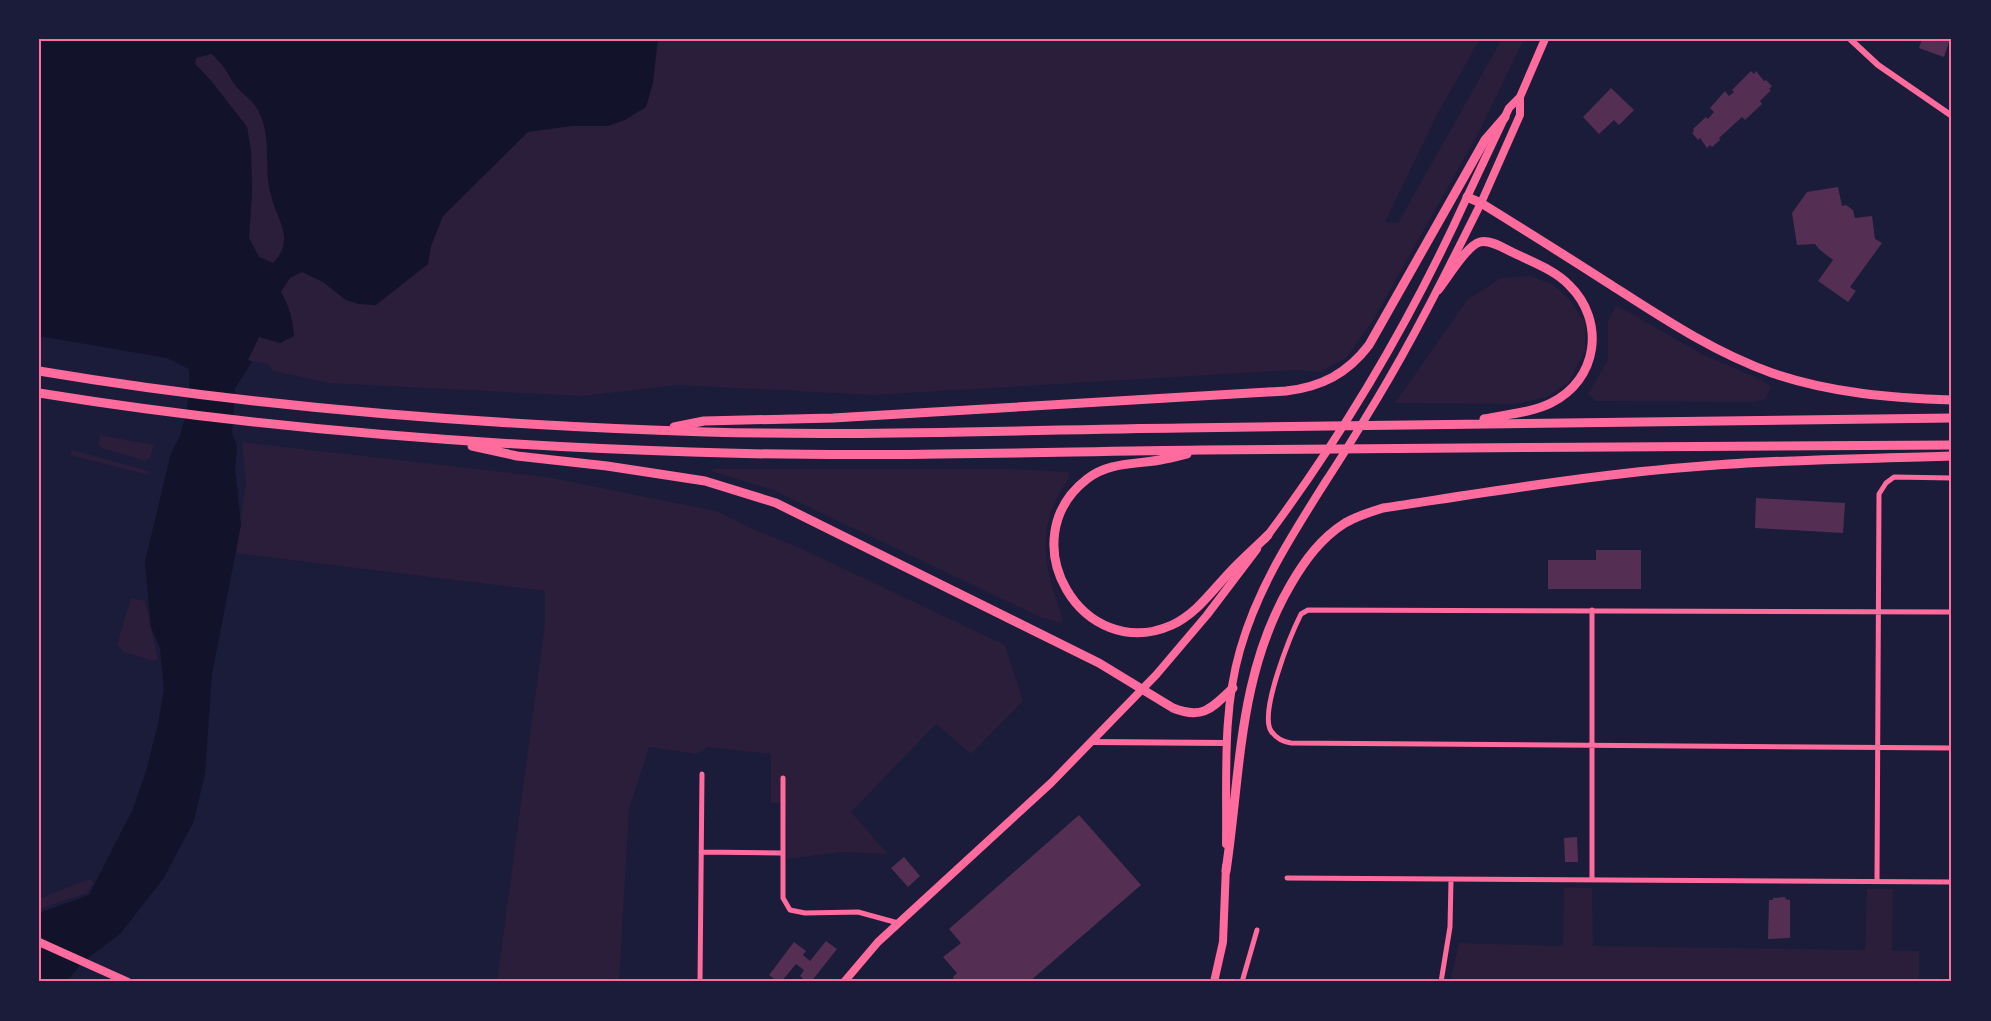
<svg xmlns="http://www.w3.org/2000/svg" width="1991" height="1021" viewBox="0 0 1991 1021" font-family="'PT Sans Narrow',sans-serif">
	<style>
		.green { fill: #2a1e3b }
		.water { fill: #12122b; fill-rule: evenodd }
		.building { fill: #542f53 }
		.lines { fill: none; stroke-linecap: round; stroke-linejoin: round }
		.minor { stroke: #ff6b9d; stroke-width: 5 }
		.tertiary { stroke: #ff6b9d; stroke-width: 6 }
		.secondary { stroke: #ff6b9d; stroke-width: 8 }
		.primary { stroke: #ff6b9d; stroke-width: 8 }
		.motorway { stroke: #ff6b9d; stroke-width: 9 }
		.neatline { fill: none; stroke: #ff6b9d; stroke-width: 2 }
	</style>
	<rect width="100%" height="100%" fill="#1b1b3a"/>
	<path class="green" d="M194,39H1480L1437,115L1385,222L1398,223L1502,39H1524L1480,130L1372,322L1346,358L1319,372L1294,370L873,395L678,385L582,396L329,383L273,371L268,364L247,360L259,336L289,308L281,292L273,263L259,257L249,238L252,191L251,151L247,127L212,82L195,64L196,40Z
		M1530,276L1552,284L1570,300L1585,323V351L1569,382L1547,397L1514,404L1395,403L1467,300L1501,278Z
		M1616,305L1702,354L1762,380L1771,387L1766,399L1755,402L1596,401L1588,394L1608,360V321Z
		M100,435L154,445L150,458L143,460L101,448L98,444Z
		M242,442L547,477L716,511L755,530L800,548L1005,645L1023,701L971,754L936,724L851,812L888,854L841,852L787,859L786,804L771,803V754L708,747L696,754L649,747L629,809L619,982H497L545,623V591L236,553L246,483Z
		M72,450L149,471L148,475L70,455Z
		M710,469H1010L1068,472L1069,478C1034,527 1044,566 1063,619L1061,623L1040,617L773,490L714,472Z
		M131,598L145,601L158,659L154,661L124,652L117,645Z
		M89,879L94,883L87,893L39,909V899Z
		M1564,888H1592L1593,946L1865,950L1867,889H1893L1892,951H1919V982H1450L1459,943L1563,946Z"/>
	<path class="water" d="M39,39H194L203,41L207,39H658L653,83L646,107L625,120L608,126H572L528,132L443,216L431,246L428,264L376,305L358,304L346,300L323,282L302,272L290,278L281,292C289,307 293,319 294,336L280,343L259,337L248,360L252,362L235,388L232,433L237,446L235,469L241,525L212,674L205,773L194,821L163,879L120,934L84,961L66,982H39V942L52,944L39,935V913L89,895L133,809L146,771L158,724L164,690L160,648L151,627L145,562L171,453L180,436L186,415L189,394V369L167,358L39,336ZM211,54C223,63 226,71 233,82C240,93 252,99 258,110C273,139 263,167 271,195C277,221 296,239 273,263L259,257L249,238L252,191L251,151L247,127L212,82L195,64L196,58Z"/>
	<path class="building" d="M1922,39H1950L1944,57L1919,48Z
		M1751,71L1754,74L1756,71L1764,81L1766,80L1772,86L1769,89L1771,90L1760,101L1762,104L1745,120L1742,117L1719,138L1720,140L1712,147L1710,145L1707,148L1700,138L1698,140L1692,133L1694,131L1693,129L1706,117L1708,119L1714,112L1710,108L1725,91L1729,96L1734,92L1732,90Z
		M1611,88L1634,110L1619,125L1614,120L1599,134L1583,117Z
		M1838,187L1842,206L1846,205L1853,210L1855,218L1872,216L1875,239L1882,243L1850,287L1856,291L1848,302L1818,281L1833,260L1820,250L1815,244L1797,245L1792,213L1807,192Z
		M1756,498L1845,503L1843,533L1755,528Z
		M1596,550H1641V589H1548V560H1596Z
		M1079,815L1141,885L1029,982H954L953,977L957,973L943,957L961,943L949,929Z
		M1577,837L1578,862H1565L1564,838Z
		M904,857L920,876L908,887L891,868Z
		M1786,897L1785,899L1790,900V938L1768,939L1769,900H1773V898Z
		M826,941L837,949L811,982H807L800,976L804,970L796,964L781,982H778L769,975L794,942L806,951L803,955L810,961Z"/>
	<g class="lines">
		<path class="minor" d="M1952,612L1308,610L1301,614C1291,634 1259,712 1271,731C1276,738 1283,742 1291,743L1952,748
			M783,778V898L790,910L805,913L858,912L898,923
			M701,852L782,853
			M1287,878L1952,882
			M1592,879V610
			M1877,881L1879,494L1886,483L1894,477L1952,478
			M700,982L702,774
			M1242,982L1257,930
			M1441,982L1450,927L1451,880"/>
		<path class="tertiary" d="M1850,39L1878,65L1952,116
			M1092,742L1227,743"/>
		<path class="secondary" d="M1467,197L1509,108L1520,97L1545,39
			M1481,203L1520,115V97
			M39,942L128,982"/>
		<path class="primary" d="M1265,539C1346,431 1411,320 1467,197
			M1226,844C1227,780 1222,712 1240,650C1258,587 1292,535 1326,481C1344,454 1360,427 1377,399C1415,336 1448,269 1481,203
			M844,982L878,942L1051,783L1156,675L1207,615L1257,549
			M1214,982L1223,942L1226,866"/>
		<path class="motorway" d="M1467,197L1481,203C1523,229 1566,256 1608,283C1661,317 1713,352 1772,373C1830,393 1891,398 1952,400
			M1438,290C1447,279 1466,246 1480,242C1490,239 1505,249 1514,253C1532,262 1555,270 1569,285C1606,321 1598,380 1551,403C1531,413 1506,414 1484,419
			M39,371C241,405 447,422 652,430C828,438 1005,430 1182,428C1438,424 1695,421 1952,418
			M39,393C255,428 472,445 691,452C860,458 1031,452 1201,450C1451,448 1702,446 1952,445
			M674,427L704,421L833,418L1286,391C1321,387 1347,374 1369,345L1485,140L1505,117
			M472,446L517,456L607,466L705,481L776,503L1099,663L1173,708C1203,720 1212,708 1233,688
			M1187,454C1180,456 1173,458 1165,459C1138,465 1110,461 1087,479C1009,539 1082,665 1172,625C1196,614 1211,592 1229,573C1241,560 1255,548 1268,535
			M1226,871C1241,770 1238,674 1291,584C1305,560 1321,538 1345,523C1357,516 1370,512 1383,508C1489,492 1595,474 1703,466C1785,459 1869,459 1952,456"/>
	</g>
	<rect width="1991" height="1021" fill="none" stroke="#1b1b3a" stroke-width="81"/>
	<rect x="40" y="40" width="1910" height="940" class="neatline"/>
</svg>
